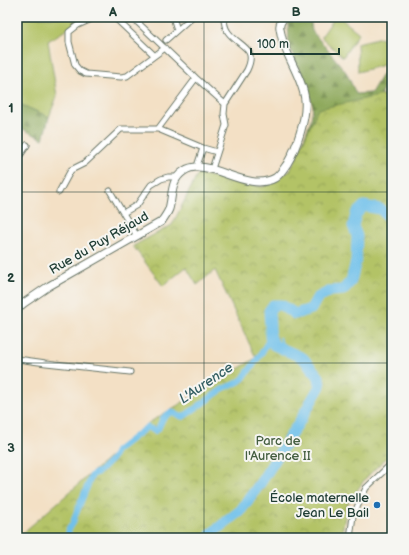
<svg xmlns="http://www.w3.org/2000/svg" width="409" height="555" viewBox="0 0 409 555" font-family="'Balsamiq Sans',sans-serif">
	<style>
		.green { fill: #b3c366; stroke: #69804d }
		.forest { fill: url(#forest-firs); stroke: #567348 }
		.park { fill: url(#park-crowns); stroke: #69804d }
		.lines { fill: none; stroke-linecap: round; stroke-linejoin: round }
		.stream { stroke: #6ec0ea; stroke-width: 2 }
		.canal { stroke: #6ec0ea; stroke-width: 6 }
		.river { stroke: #6ec0ea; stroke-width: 11 }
		.street-casing { stroke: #697667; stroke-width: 7 }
		.secondary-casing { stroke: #697667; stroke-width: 9 }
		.street { stroke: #fff; stroke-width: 5 }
		.secondary { stroke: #fff; stroke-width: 7 }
		.grid { fill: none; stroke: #1f3d34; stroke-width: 1; stroke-opacity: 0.55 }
		.poi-dot { fill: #1f6fb2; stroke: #f6f6f2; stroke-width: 1.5 }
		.labels { text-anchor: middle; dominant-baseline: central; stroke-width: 4; stroke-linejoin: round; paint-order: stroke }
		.street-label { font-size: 13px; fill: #1f3d34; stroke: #f6f6f2 }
		.park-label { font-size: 13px; fill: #445e40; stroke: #f6f6f2 }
		.poi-label { font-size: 13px; fill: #1f3d34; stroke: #f6f6f2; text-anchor: end }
		.water-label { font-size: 14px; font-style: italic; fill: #335e62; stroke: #f6f6f2 }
		.neatline { fill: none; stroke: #1f3d34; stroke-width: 1.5 }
		.grid-label { font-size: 13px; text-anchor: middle; font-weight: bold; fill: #1f3d34 }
	</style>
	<defs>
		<pattern id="forest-firs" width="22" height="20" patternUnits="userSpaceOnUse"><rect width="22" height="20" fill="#8ea95b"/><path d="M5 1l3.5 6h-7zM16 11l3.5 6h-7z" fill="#738b4c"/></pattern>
		<pattern id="park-crowns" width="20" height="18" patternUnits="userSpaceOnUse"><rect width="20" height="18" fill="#b3c366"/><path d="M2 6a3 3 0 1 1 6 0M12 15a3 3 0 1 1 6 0" fill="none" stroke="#91a055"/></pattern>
	</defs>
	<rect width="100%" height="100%" fill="#f6f6f2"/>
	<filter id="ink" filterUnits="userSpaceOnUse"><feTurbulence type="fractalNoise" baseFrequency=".025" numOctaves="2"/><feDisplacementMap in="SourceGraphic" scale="8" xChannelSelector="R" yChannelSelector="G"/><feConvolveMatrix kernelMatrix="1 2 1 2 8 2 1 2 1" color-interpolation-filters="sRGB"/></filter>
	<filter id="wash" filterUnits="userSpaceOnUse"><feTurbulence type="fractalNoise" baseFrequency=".012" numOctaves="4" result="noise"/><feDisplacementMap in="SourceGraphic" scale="16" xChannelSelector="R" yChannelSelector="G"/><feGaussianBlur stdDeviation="0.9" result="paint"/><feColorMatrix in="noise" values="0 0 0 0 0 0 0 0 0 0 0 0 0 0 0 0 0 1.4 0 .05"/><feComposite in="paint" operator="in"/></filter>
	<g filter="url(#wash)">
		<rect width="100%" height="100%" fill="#f3e0c5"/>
		<path class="green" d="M17,17H87L48,41L57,96L49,117L17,103Z
			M335,17H339L359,33L343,57L321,37Z
			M382,37L387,64L358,72L357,43Z"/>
		<path class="forest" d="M290,17H310L312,31L346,72L356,94L371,93L384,71L392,68V71L364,127L362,142L352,136L354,125L347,128L341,142L349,153L338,179L325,187L328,199L338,208L321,227L310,263L296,272L291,304L284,301L283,285L276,273L270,269L245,268L228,248L234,229L247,213L255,199L236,186L238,185L267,189L290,175L311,120L313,106L308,91L289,45L288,20Z
			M17,103L49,117L43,139L17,126Z"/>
		<path class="park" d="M392,93V452L365,479L347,505L341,538H17L150,422L256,358L215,270L197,285L186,267L163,286L133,246L172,225L198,174L263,187L290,171L318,109Z"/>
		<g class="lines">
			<path class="stream" d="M270,326L275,331
				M280,338L284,350"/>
			<path class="canal" d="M66,538L68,535L69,529L73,523L75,516L92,475L100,471L112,459L116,451L147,427L155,431L158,429L163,418L171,412C176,413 178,416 183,417L220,391C226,385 235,386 241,380C244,379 245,375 247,373C256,362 265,350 270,336"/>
			<path class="river" d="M209,538L212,533L241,510L261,482L301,419L320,386L319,377L303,358L274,345L270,336V326L269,311L273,305H281L295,314L311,309L317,298L330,291L343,290L351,281L356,261L357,236L353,226L356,214L364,206L380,209L392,220"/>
		</g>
	</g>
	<g filter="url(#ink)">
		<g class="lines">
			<defs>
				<path id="street" d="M96,17L78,25L69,32V42L75,65L80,71L86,74L121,77L127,76L165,48
					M114,17L154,55
					M132,17L196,78L225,104
					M173,17L177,30
					M166,40L192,17
					M158,129L196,78
					M17,160L27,145
					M198,167V163L203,148
					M212,169L226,125L224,114L225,104L247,70C258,47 239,47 228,32C225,28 224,22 224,17
					M110,191L123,213
					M59,192L71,170L85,163L121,129H158L203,148L217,152
					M137,236L123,213L137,205L151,185L161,179L168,177H177
					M17,359L46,363L130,372
					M350,538L353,516L366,488L392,463"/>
				<path id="secondary" d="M17,312L18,308L24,303L49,286L161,222C164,218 167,214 169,209C173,195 170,180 184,171C208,155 246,194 275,178C280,175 284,168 287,164C296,149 307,118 305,100C303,78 285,56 281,34C281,32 279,28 280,25C280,23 283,19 284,17"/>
			</defs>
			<use href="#street" class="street-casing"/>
			<use href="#secondary" class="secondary-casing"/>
			<use href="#street" class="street"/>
			<use href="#secondary" class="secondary"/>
		</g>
	</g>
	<path class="grid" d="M204,17V538M17,192H392M17,363H392"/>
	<circle class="poi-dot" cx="377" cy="505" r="4"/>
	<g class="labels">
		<g class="street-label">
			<text transform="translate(99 243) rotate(-30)">Rue du Puy Réjaud</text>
		</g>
		<g class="park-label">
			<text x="278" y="441">Parc de<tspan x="278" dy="15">l'Aurence II</tspan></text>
		</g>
		<g class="poi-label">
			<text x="369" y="498">École maternelle<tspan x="369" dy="15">Jean Le Bail</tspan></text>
		</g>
		<g class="water-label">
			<text transform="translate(206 383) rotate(-34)">L'Aurence</text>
		</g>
	</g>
	<rect width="409" height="555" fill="none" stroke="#f6f6f2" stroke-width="44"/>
	<path d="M251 48v6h88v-6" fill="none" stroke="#1f3d34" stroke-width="2"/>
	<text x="257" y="48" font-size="12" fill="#1f3d34" stroke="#f6f6f2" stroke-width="3" paint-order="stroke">100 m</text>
	<rect x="22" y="22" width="365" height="511" class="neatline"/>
	<g class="grid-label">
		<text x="113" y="16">A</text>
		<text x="296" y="16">B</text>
		<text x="11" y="112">1</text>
		<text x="11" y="282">2</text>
		<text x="11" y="452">3</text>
	</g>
</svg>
